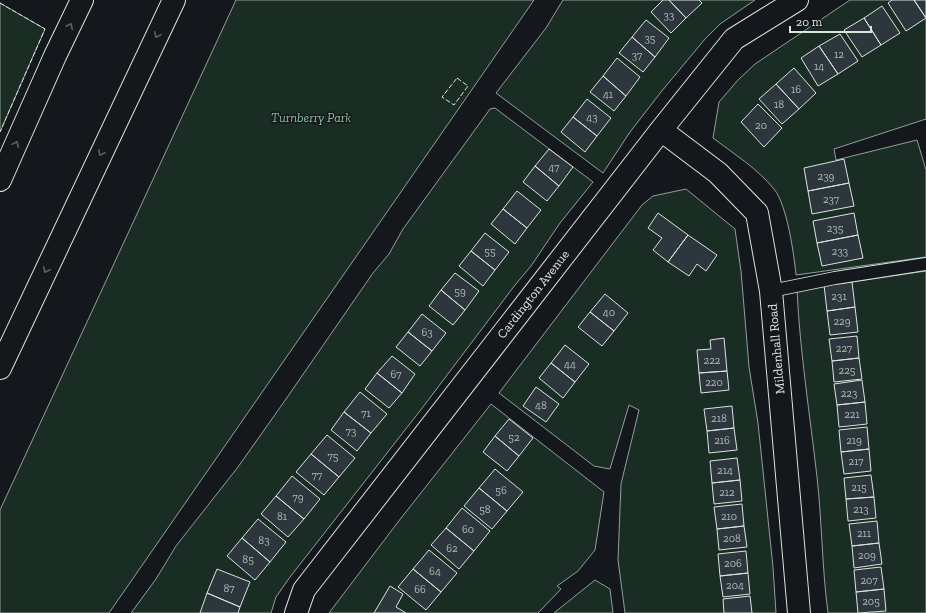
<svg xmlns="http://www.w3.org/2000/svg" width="926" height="613" viewBox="0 0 926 613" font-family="'Zilla Slab',serif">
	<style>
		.green { fill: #1a2d24; stroke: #939e99 }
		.building { fill: #2c363c; stroke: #d8e6dc }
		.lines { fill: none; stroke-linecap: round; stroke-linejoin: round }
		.service-casing { stroke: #d8e6dc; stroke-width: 14 }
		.minor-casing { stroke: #d8e6dc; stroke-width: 24 }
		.motorway-casing { stroke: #d8e6dc; stroke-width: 24 }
		.service { stroke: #14181c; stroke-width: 12 }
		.minor { stroke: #14181c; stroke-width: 22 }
		.motorway { stroke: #14181c; stroke-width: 22 }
		.fence { stroke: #d8e6dc; stroke-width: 1; stroke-dasharray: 5 2; stroke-linecap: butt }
		.oneway { stroke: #59605f }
		.labels { text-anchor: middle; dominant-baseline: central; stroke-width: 3; stroke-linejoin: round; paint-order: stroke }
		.number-label { font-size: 11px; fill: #adbab4 }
		.park-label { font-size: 13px; font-style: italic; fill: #8ac095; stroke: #14181c }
		.street-label { font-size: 13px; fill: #d8e6dc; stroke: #14181c }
	</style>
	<rect width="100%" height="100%" fill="#14181c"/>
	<path class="green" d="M236,0H534L109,613H0V510Z
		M563,0H755L720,24L705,39L661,92L630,132L603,173L496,93L546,28Z
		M850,0H926V119L834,149L836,160L917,140L926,170V257L796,275C794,254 787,205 774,189C758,169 734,154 713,138L719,102L738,80L755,64Z
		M0,3L45,29L0,132Z
		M495,108L593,182L560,223L531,266L515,285L423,407L290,577L276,597L271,613H131L156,579L176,546L238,467L286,399L373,273L389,254L403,229L490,109Z
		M686,189L735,229L741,271L749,367L758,423L773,567L776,613H625L618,560L621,484L639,410L629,405L610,469L594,466L499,393L642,205L653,196Z
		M926,271V613H828C822,568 822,522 817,477C810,415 800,353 797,290Z
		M491,404L604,492L595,550L578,571L557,586L561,589L538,613H329L398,522Z
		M595,580L610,589L613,613H554Z"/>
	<path class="building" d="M663,0H669L686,18L671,33L651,12Z
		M669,0H699L702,3L686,18Z
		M892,0H914L926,18L906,31L888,3Z
		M914,0H926V18Z
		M882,6L900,33L881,45L864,18Z
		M864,18L881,45L862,57L844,30Z
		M646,20L669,38L655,57L632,37Z
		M840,34L858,61L838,74L819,46Z
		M632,37L655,57L643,72L619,53Z
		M819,46L838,74L818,86L801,58Z
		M617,58L640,77L626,96L603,76Z
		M794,68L816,93L799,109L776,84Z
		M603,76L626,96L614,111L590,92Z
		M776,84L799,109L782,124L759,99Z
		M587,99L611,118L597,136L573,117Z
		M758,104L782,128L764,147L741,122Z
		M573,117L597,136L585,152L561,132Z
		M549,149L573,167L559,186L535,166Z
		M844,159L849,183L808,191L804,168Z
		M535,166L559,186L547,201L523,182Z
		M849,183L854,206L812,214L808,191Z
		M517,191L541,210L527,228L503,209Z
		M503,209L527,228L515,244L491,224Z
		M658,213L688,235L668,262L653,250L662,238L648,228Z
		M854,213L858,235L817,243L813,221Z
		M485,233L509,252L495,270L471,251Z
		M688,235L717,255L706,271L697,264L689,276L668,262Z
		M858,235L863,258L822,266L817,243Z
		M471,251L495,270L483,286L459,266Z
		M455,273L479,291L465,310L441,290Z
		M852,282L855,307L827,311L824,285Z
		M441,290L465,310L453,325L429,306Z
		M605,294L628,313L614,331L590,312Z
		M855,307L858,332L830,335L827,311Z
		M590,312L614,331L602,346L578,327Z
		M422,314L446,333L432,351L408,332Z
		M408,332L432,351L420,366L396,347Z
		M857,336L859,358L832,361L829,339Z
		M724,338L727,371L699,373L697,350L711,349L710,340Z
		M565,345L589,364L575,382L551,363Z
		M392,356L415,374L402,393L377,373Z
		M859,358L862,379L834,382L832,361Z
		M551,363L575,382L563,398L539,378Z
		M727,371L729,390L701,393L699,373Z
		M377,373L402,393L389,408L365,389Z
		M862,380L865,402L837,405L834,384Z
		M536,387L559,404L546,422L523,406Z
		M360,392L387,414L371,433L344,412Z
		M865,402L867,424L839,427L837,405Z
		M732,406L734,428L707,431L704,409Z
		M344,412L371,433L357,451L331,430Z
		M509,419L533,438L519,456L495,436Z
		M867,427L869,449L841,452L839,430Z
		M734,428L737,450L709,453L707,431Z
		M327,435L355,458L339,477L311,454Z
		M495,436L519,456L507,471L483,452Z
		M869,449L871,471L844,474L841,452Z
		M311,454L339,477L324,495L296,472Z
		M737,458L740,480L712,483L710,461Z
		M495,469L523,492L507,511L479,488Z
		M871,475L874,497L846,499L844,478Z
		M292,476L320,499L304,519L276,496Z
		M740,480L742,501L714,504L712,483Z
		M479,488L507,511L492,529L464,506Z
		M276,496L304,519L288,537L261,514Z
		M874,497L876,518L848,521L846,499Z
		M742,504L744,526L717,529L714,507Z
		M462,508L490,531L474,551L446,528Z
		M258,519L286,542L270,562L242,538Z
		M877,521L879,543L852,546L849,524Z
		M744,526L747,547L719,550L717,529Z
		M446,528L474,551L459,569L431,545Z
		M242,538L270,562L255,580L227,556Z
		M879,543L882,564L854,568L852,546Z
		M429,550L457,573L441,592L413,569Z
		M746,551L748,573L720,576L718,554Z
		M881,567L884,589L856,592L854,570Z
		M217,569L250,582L240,607L207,593Z
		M413,569L441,592L426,610L398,587Z
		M748,573L750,594L723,597L720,576Z
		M390,586L403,594L396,607L406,613H374Z
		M884,589L886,611L858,613L856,592Z
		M207,593L240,607L238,613H200Z
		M750,596L752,613H724L723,599Z"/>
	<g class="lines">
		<defs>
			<path id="service" d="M771,291L835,278L926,264"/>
			<path id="minor" d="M661,130L718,173L757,213L771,291L799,613
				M296,613L304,590L661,130L734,39L797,0"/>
			<path id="motorway" d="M0,180L55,56L82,0
				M0,368L174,0"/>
		</defs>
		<use href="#service" class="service-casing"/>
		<use href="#minor" class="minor-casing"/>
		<use href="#motorway" class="motorway-casing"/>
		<use href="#service" class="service"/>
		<use href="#minor" class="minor"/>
		<use href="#motorway" class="motorway"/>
		<path class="fence" d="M0,3L45,29L0,132
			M457,78L468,86L454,105L442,97Z"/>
	</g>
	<defs><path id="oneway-chevron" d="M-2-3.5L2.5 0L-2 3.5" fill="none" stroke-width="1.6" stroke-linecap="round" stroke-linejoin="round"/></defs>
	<g class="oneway">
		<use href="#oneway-chevron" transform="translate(70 26) rotate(-64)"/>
		<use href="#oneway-chevron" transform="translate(157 35) rotate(115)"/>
		<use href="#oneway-chevron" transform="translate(16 144) rotate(-66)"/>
		<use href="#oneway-chevron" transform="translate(101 153) rotate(115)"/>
		<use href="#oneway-chevron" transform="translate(46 270) rotate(115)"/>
	</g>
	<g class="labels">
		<g class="number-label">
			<text x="669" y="15">33</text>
			<text x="650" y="38">35</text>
			<text x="839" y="54">12</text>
			<text x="637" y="55">37</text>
			<text x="819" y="66">14</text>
			<text x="796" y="89">16</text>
			<text x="608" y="94">41</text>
			<text x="779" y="104">18</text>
			<text x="592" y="117">43</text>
			<text x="761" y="125">20</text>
			<text x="554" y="167">47</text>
			<text x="826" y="176">239</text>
			<text x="831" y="199">237</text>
			<text x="835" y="228">235</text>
			<text x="490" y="251">55</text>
			<text x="840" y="251">233</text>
			<text x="460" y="291">59</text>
			<text x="839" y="296">231</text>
			<text x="609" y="312">40</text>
			<text x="842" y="321">229</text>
			<text x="427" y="332">63</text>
			<text x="844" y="348">227</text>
			<text x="712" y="360">222</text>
			<text x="570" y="364">44</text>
			<text x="847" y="370">225</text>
			<text x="396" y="374">67</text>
			<text x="714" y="382">220</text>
			<text x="849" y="393">223</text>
			<text x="541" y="405">48</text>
			<text x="366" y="413">71</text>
			<text x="852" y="414">221</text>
			<text x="719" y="418">218</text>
			<text x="351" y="431">73</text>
			<text x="514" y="437">52</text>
			<text x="722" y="440">216</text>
			<text x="854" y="440">219</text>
			<text x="333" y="456">75</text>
			<text x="856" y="461">217</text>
			<text x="725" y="470">214</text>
			<text x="317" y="475">77</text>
			<text x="859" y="487">215</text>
			<text x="501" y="490">56</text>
			<text x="727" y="492">212</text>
			<text x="298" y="497">79</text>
			<text x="485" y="509">58</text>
			<text x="861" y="509">213</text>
			<text x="282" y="516">81</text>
			<text x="729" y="516">210</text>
			<text x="468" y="529">60</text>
			<text x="864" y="533">211</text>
			<text x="732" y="538">208</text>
			<text x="264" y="540">83</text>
			<text x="452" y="548">62</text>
			<text x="867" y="555">209</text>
			<text x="248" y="559">85</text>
			<text x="733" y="563">206</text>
			<text x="435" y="571">64</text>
			<text x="869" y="580">207</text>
			<text x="735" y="585">204</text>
			<text x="229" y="588">87</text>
			<text x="420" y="589">66</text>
			<text x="871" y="601">205</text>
		</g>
		<g class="park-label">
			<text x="311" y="117">Turnberry Park</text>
		</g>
		<g class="street-label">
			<text transform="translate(533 294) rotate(-52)">Cardington Avenue</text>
			<text transform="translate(776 349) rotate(-95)">Mildenhall Road</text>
		</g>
	</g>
	<path d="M790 26v6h81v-6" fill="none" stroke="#d8e6dc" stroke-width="2"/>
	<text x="796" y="26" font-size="12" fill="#d8e6dc" stroke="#14181c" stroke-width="3" paint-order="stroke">20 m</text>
</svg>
